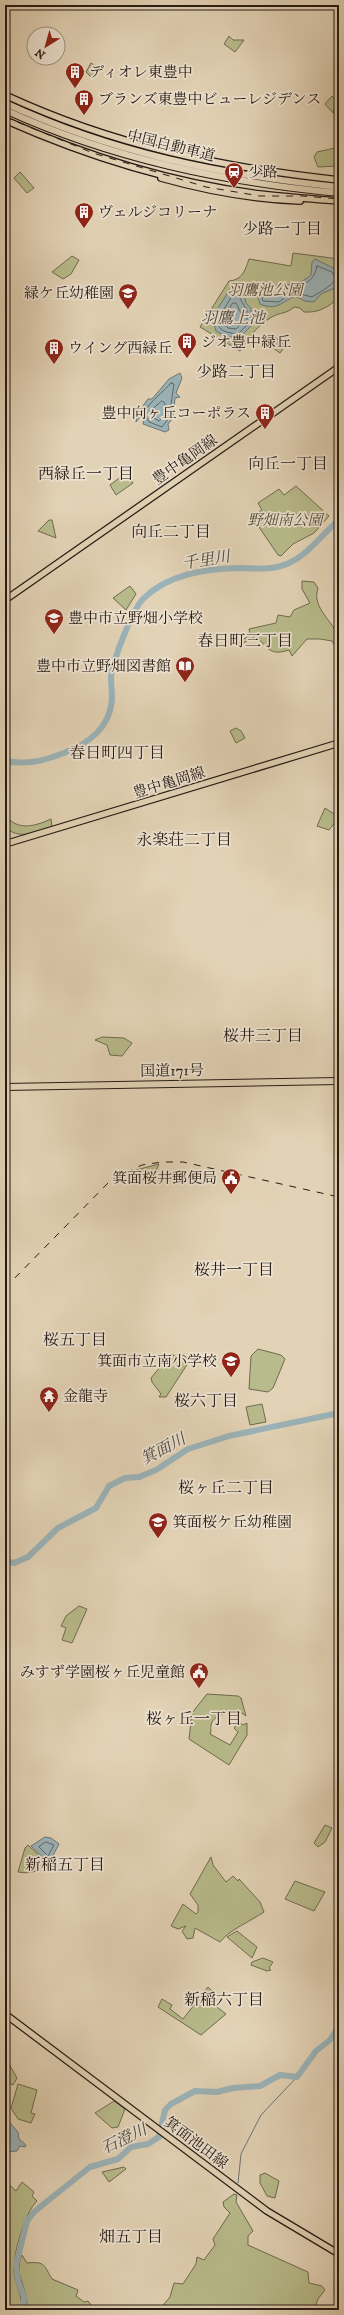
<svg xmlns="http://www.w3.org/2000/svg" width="344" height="2315" viewBox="0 0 344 2315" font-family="'IM FELL DW Pica','Noto Serif JP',serif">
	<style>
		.green { fill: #b8bb8b; stroke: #6e6a50 }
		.water { fill: #9bb4ba; stroke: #6c7678 }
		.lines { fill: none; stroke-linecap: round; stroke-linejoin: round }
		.shore { stroke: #606767; stroke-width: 1 }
		.stream { stroke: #6c7678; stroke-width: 1 }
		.river { stroke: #9bb4ba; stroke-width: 6 }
		.primary-casing { stroke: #251a14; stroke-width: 8 }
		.trunk-casing { stroke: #251a14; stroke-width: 8 }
		.motorway-casing { stroke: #251a14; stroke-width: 8 }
		.primary { stroke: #e3d3b6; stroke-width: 5.5 }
		.trunk { stroke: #e3d3b6; stroke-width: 6 }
		.motorway { stroke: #e3d3b6; stroke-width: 6 }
		.rail { stroke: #251a14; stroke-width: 1; stroke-dasharray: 7 7; stroke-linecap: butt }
		.labels { text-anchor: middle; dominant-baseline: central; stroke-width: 3.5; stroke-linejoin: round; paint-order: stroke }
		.poi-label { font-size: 15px; fill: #251a14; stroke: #ede2d0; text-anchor: start }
		.street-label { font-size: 15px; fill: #251a14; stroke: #ede2d0 }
		.park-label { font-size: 15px; font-style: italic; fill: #514a38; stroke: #ede2d0 }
		.neighbourhood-label { font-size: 16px; fill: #251a14; stroke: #ede2d0 }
		.water-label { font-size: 16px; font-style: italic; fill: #484846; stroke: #ede2d0 }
	</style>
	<rect width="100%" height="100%" fill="#e3d3b6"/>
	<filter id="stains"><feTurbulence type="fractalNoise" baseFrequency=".005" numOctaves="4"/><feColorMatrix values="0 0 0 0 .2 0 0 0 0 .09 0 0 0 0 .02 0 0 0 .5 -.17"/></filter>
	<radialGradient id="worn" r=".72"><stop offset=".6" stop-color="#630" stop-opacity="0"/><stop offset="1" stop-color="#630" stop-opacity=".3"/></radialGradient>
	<path class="green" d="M229,36L233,40H244L235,52L224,44Z
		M91,63L101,70L92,78L86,72Z
		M332,96L336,101L333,113L325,104Z
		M335,148L338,166L318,167L314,157L317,152Z
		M20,172L34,188L27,193L14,178Z
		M293,253L339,259V297C329,307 319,313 304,312L300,308L294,307C287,314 280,312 272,317C257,325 249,338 240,351L200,327L229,281C242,280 245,271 249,259L291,266Z
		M72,256L79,260L71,274L63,279L52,272Z
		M274,336L285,346L280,353L268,344Z
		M126,473L133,483L116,495L110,485Z
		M296,486L329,516L314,533L293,544L281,556L278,555L252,517L262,510L258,503L279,489L284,495Z
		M49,520H52L56,538L38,531Z
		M302,581L314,582L318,588C311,609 335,621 339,640C340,644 339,649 339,653L332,641L320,639H307L292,656L289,650C270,656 269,649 256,636L240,645L239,642L250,635L249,629L276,623L278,615L290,617L294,610L310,603L302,589Z
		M130,586L136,594L126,610L113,598Z
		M236,728L241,731L245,738L236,743L230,731Z
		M325,808L339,817L329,830L317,826Z
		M5,814C16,832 36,826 51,819L52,827C36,833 18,840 5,827Z
		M102,1037L124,1038L132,1043L122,1056L110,1055L107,1045L95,1040Z
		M159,1164L155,1173L136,1170Z
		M258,1349L281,1355L285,1359L273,1388L268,1392L249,1389L251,1356Z
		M171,1354L180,1358L183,1355L190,1360L166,1397H159L161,1394L152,1382L151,1378Z
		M262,1404L266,1422L250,1425L246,1407Z
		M79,1606L87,1609L72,1643L62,1640L66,1628L61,1626L66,1616Z
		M207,1694L238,1696L241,1698L246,1716L239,1711C230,1712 213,1714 211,1725C210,1729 212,1730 210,1734L230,1745L238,1732L234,1728L239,1722L243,1725L247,1723V1735L229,1765L189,1739L192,1713Z
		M325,1825L332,1828L325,1842L318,1847L314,1843Z
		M28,1845L47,1863C39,1872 30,1874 18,1872L25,1848Z
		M211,1857L213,1865L226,1882L233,1876L238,1881L239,1879L260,1902L264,1912C251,1921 229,1930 220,1942L195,1928L193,1938L187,1939L182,1931L186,1926L178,1929L171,1926L183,1904L196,1914L198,1912V1905L190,1894Z
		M295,1881L325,1892L314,1911L285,1899Z
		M237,1931L257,1947L252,1958L227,1937Z
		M263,1958L273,1962L269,1968L271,1970L267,1971L251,1965L252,1962Z
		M208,1987L214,1993L208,2000L226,2014L201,2035L158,2007L162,1999L172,2005L170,2009L183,2019Z
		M5,2057L17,2078L13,2085L5,2081Z
		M18,2084L37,2090L31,2113L35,2114L31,2123L18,2119L11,2108Z
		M114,2101L125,2109L118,2127L112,2128L95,2113Z
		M124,2167L126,2169L109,2182L102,2172Z
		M265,2173L279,2181L275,2198L267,2196L260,2183V2175Z
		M5,2181L16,2191L22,2182L34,2192L32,2196L37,2201C25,2212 13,2254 14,2271C14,2285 24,2296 21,2310H5Z
		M234,2194L237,2195L236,2202L253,2231L248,2236V2245L308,2272L309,2283L322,2286L325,2290L318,2299L314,2310H159L170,2297L174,2283L183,2284L196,2264L197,2257L204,2260L215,2245L213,2239L230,2213L224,2207L223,2202Z
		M22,2255L27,2263C46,2261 44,2266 52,2279L78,2290L76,2296L84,2302L88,2301L95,2310H26C31,2291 12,2275 22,2255Z"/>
	<path class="water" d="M315,259L335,269L338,268L336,270L339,277L335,288L321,294L314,302L305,301L295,296C282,302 277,311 260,304L257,294H260V291L247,289L248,287L261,289L262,284L265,286C281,284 297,288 311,275L312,262Z
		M243,289L246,303L251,308V326L239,338L225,336L216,331L212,317L229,291L238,292Z
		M180,373L182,378L176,393L180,397L175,398L173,418L168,424L169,430L165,432L143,424L144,418L140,417L136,422L137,414L148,399H152L169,379Z
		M45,1837L51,1838L59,1844L49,1863L31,1846Z
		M5,2117L18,2132L19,2139L26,2145L25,2147L20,2146L17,2151L5,2152Z"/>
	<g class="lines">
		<path class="shore" d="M317,266L332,272L336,279C329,288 321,291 312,297L293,292L294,288C307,283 314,281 317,266Z
			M276,289H291L293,292L279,302L263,301L262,298L265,291Z
			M233,295L239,297L247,310V325L238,334C229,333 218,332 217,321Z
			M233,303H236C241,313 246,320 236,329L228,328L222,321Z
			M171,383L174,384L169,418L162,427L149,422L144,412C150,402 163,392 171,383Z
			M162,401L165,403L164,416L159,421L154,418L151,411Z
			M46,1842L54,1845L48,1856L39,1847Z"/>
		<path class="stream" d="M238,2183L241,2154L261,2115L297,2077"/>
		<path class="river" d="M5,761C27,765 43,761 64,753C88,744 111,727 112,698C112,691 111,684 111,677C112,662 133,609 143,599C168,574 205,569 238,568C255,568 272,571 289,563C309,554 322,534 339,520
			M5,1561L14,1563L28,1557L58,1528L96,1508L109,1486L125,1478L139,1477L156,1470L188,1449L229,1436L339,1413
			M23,2310L24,2297L18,2281L16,2265L27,2221L35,2211L90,2167L118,2159L131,2147L148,2144L159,2137L165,2110L171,2104L195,2091L217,2092L233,2088L260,2086L280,2075L297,2077L316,2051L330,2040L339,2026"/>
		<defs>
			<path id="primary" d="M5,95C115,146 220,167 339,180
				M5,120C86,156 172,183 260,194C286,197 313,199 339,201
				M161,178C207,191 252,199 300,201
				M5,600L339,367
				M5,844L339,743
				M5,2014L267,2211L339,2254"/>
			<path id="trunk" d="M5,1087L339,1081"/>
			<path id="motorway" d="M5,103C113,153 221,175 339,187
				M5,110C112,159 223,182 339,193"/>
		</defs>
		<use href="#primary" class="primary-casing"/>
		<use href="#trunk" class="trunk-casing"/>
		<use href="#motorway" class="motorway-casing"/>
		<use href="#primary" class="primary"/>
		<use href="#trunk" class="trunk"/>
		<use href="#motorway" class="motorway"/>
		<path class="rail" d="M5,117L93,153L206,187L260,196H303L339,199
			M5,1288L111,1180L142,1165L162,1162H183L339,1197"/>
	</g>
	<defs>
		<symbol id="building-pin" viewBox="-11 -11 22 30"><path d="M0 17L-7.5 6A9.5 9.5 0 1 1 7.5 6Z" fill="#8f2418" stroke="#ede2d0"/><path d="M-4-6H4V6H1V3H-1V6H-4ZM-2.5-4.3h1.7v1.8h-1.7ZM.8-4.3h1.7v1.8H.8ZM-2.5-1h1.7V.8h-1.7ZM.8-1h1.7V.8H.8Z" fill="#fff"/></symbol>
		<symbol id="station-pin" viewBox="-11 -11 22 30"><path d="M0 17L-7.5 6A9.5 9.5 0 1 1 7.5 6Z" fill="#8f2418" stroke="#ede2d0"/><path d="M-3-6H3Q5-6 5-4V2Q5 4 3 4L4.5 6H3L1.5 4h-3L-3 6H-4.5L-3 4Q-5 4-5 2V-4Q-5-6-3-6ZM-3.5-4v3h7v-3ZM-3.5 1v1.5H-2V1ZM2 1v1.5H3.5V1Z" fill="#fff"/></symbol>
		<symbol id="school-pin" viewBox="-11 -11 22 30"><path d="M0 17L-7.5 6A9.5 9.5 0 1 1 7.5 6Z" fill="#8f2418" stroke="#ede2d0"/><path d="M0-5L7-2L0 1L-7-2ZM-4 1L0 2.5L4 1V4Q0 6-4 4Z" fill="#fff"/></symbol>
		<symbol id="library-pin" viewBox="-11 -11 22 30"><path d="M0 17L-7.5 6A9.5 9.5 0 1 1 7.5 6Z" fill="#8f2418" stroke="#ede2d0"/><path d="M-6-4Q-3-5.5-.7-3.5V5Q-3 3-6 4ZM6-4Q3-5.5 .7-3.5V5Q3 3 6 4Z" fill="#fff"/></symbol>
		<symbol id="civic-pin" viewBox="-11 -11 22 30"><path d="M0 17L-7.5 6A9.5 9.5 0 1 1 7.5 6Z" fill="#8f2418" stroke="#ede2d0"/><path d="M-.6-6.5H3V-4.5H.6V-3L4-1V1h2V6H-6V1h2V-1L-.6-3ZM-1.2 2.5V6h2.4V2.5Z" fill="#fff"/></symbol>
		<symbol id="temple-pin" viewBox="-11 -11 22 30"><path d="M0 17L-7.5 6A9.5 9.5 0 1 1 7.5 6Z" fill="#8f2418" stroke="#ede2d0"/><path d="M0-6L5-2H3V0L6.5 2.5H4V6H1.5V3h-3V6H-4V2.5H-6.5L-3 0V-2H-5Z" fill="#fff"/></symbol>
	</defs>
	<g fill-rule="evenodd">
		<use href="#building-pin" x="64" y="61" width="22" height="30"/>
		<use href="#building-pin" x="73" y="88" width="22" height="30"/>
		<use href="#station-pin" x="223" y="161" width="22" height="30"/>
		<use href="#building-pin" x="73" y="201" width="22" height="30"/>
		<use href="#school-pin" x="117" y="282" width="22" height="30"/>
		<use href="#building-pin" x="176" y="331" width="22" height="30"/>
		<use href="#building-pin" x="43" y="337" width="22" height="30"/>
		<use href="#building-pin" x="254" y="402" width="22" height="30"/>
		<use href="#school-pin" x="43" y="607" width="22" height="30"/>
		<use href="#library-pin" x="174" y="655" width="22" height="30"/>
		<use href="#civic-pin" x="220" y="1167" width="22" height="30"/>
		<use href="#school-pin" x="220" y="1350" width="22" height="30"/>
		<use href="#temple-pin" x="38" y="1385" width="22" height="30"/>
		<use href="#school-pin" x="147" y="1511" width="22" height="30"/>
		<use href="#civic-pin" x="188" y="1661" width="22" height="30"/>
	</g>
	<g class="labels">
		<g class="poi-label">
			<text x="89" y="72">ディオレ東豊中</text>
			<text x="98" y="99">ブランズ東豊中ビューレジデンス</text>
			<text x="248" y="172">少路</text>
			<text x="98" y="212">ヴェルジコリーナ</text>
			<text x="114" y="293" text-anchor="end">緑ケ丘幼稚園</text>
			<text x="201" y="342">ジオ豊中緑丘</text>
			<text x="68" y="348">ウイング西緑丘</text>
			<text x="251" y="413" text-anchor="end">豊中向ヶ丘コーポラス</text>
			<text x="68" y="618">豊中市立野畑小学校</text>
			<text x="171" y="666" text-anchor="end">豊中市立野畑図書館</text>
			<text x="217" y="1178" text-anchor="end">箕面桜井郵便局</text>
			<text x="217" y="1361" text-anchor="end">箕面市立南小学校</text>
			<text x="63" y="1396">金龍寺</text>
			<text x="172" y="1522">箕面桜ケ丘幼稚園</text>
			<text x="185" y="1672" text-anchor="end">みすず学園桜ヶ丘児童館</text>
		</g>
		<g class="street-label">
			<text transform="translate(171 146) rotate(14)">中国自動車道</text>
			<text transform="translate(185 460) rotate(-35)">豊中亀岡線</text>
			<text transform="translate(169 783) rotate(-17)">豊中亀岡線</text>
			<text transform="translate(172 1071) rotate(-1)">国道171号</text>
			<text transform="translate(196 2143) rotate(37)">箕面池田線</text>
		</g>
		<g class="park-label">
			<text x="265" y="290">羽鷹池公園</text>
			<text x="285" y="520">野畑南公園</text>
		</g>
		<g class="neighbourhood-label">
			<text x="282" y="229">少路一丁目</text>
			<text x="236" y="372">少路二丁目</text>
			<text x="288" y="464">向丘一丁目</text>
			<text x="86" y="474">西緑丘一丁目</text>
			<text x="171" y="532">向丘二丁目</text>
			<text x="245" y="641">春日町三丁目</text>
			<text x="117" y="753">春日町四丁目</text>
			<text x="184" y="840">永楽荘二丁目</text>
			<text x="263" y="1036">桜井三丁目</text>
			<text x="234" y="1270">桜井一丁目</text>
			<text x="75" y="1340">桜五丁目</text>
			<text x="206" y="1401">桜六丁目</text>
			<text x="226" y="1488">桜ヶ丘二丁目</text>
			<text x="194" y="1719">桜ヶ丘一丁目</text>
			<text x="65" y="1865">新稲五丁目</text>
			<text x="224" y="2000">新稲六丁目</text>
			<text x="131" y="2237">畑五丁目</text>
		</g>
		<g class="water-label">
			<text x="233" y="318">羽鷹上池</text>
			<text transform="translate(206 560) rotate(-9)">千里川</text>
			<text transform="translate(163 1449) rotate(-28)">箕面川</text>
			<text transform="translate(124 2139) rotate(-26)">石澄川</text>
		</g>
	</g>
	<rect width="344" height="2315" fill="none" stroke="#e3d3b6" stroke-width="20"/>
	<rect x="6" y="6" width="332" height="2303" fill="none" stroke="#251a14" stroke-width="2"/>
	<rect x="10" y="10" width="324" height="2295" fill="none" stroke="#251a14"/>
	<g transform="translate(46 46) rotate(217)"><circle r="19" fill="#ede2d0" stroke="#9d9285"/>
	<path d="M0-3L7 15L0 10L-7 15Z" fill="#8f2418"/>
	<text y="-6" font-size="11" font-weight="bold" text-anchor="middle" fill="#251a14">N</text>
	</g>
	<rect width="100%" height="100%" filter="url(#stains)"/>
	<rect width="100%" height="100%" fill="url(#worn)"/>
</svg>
